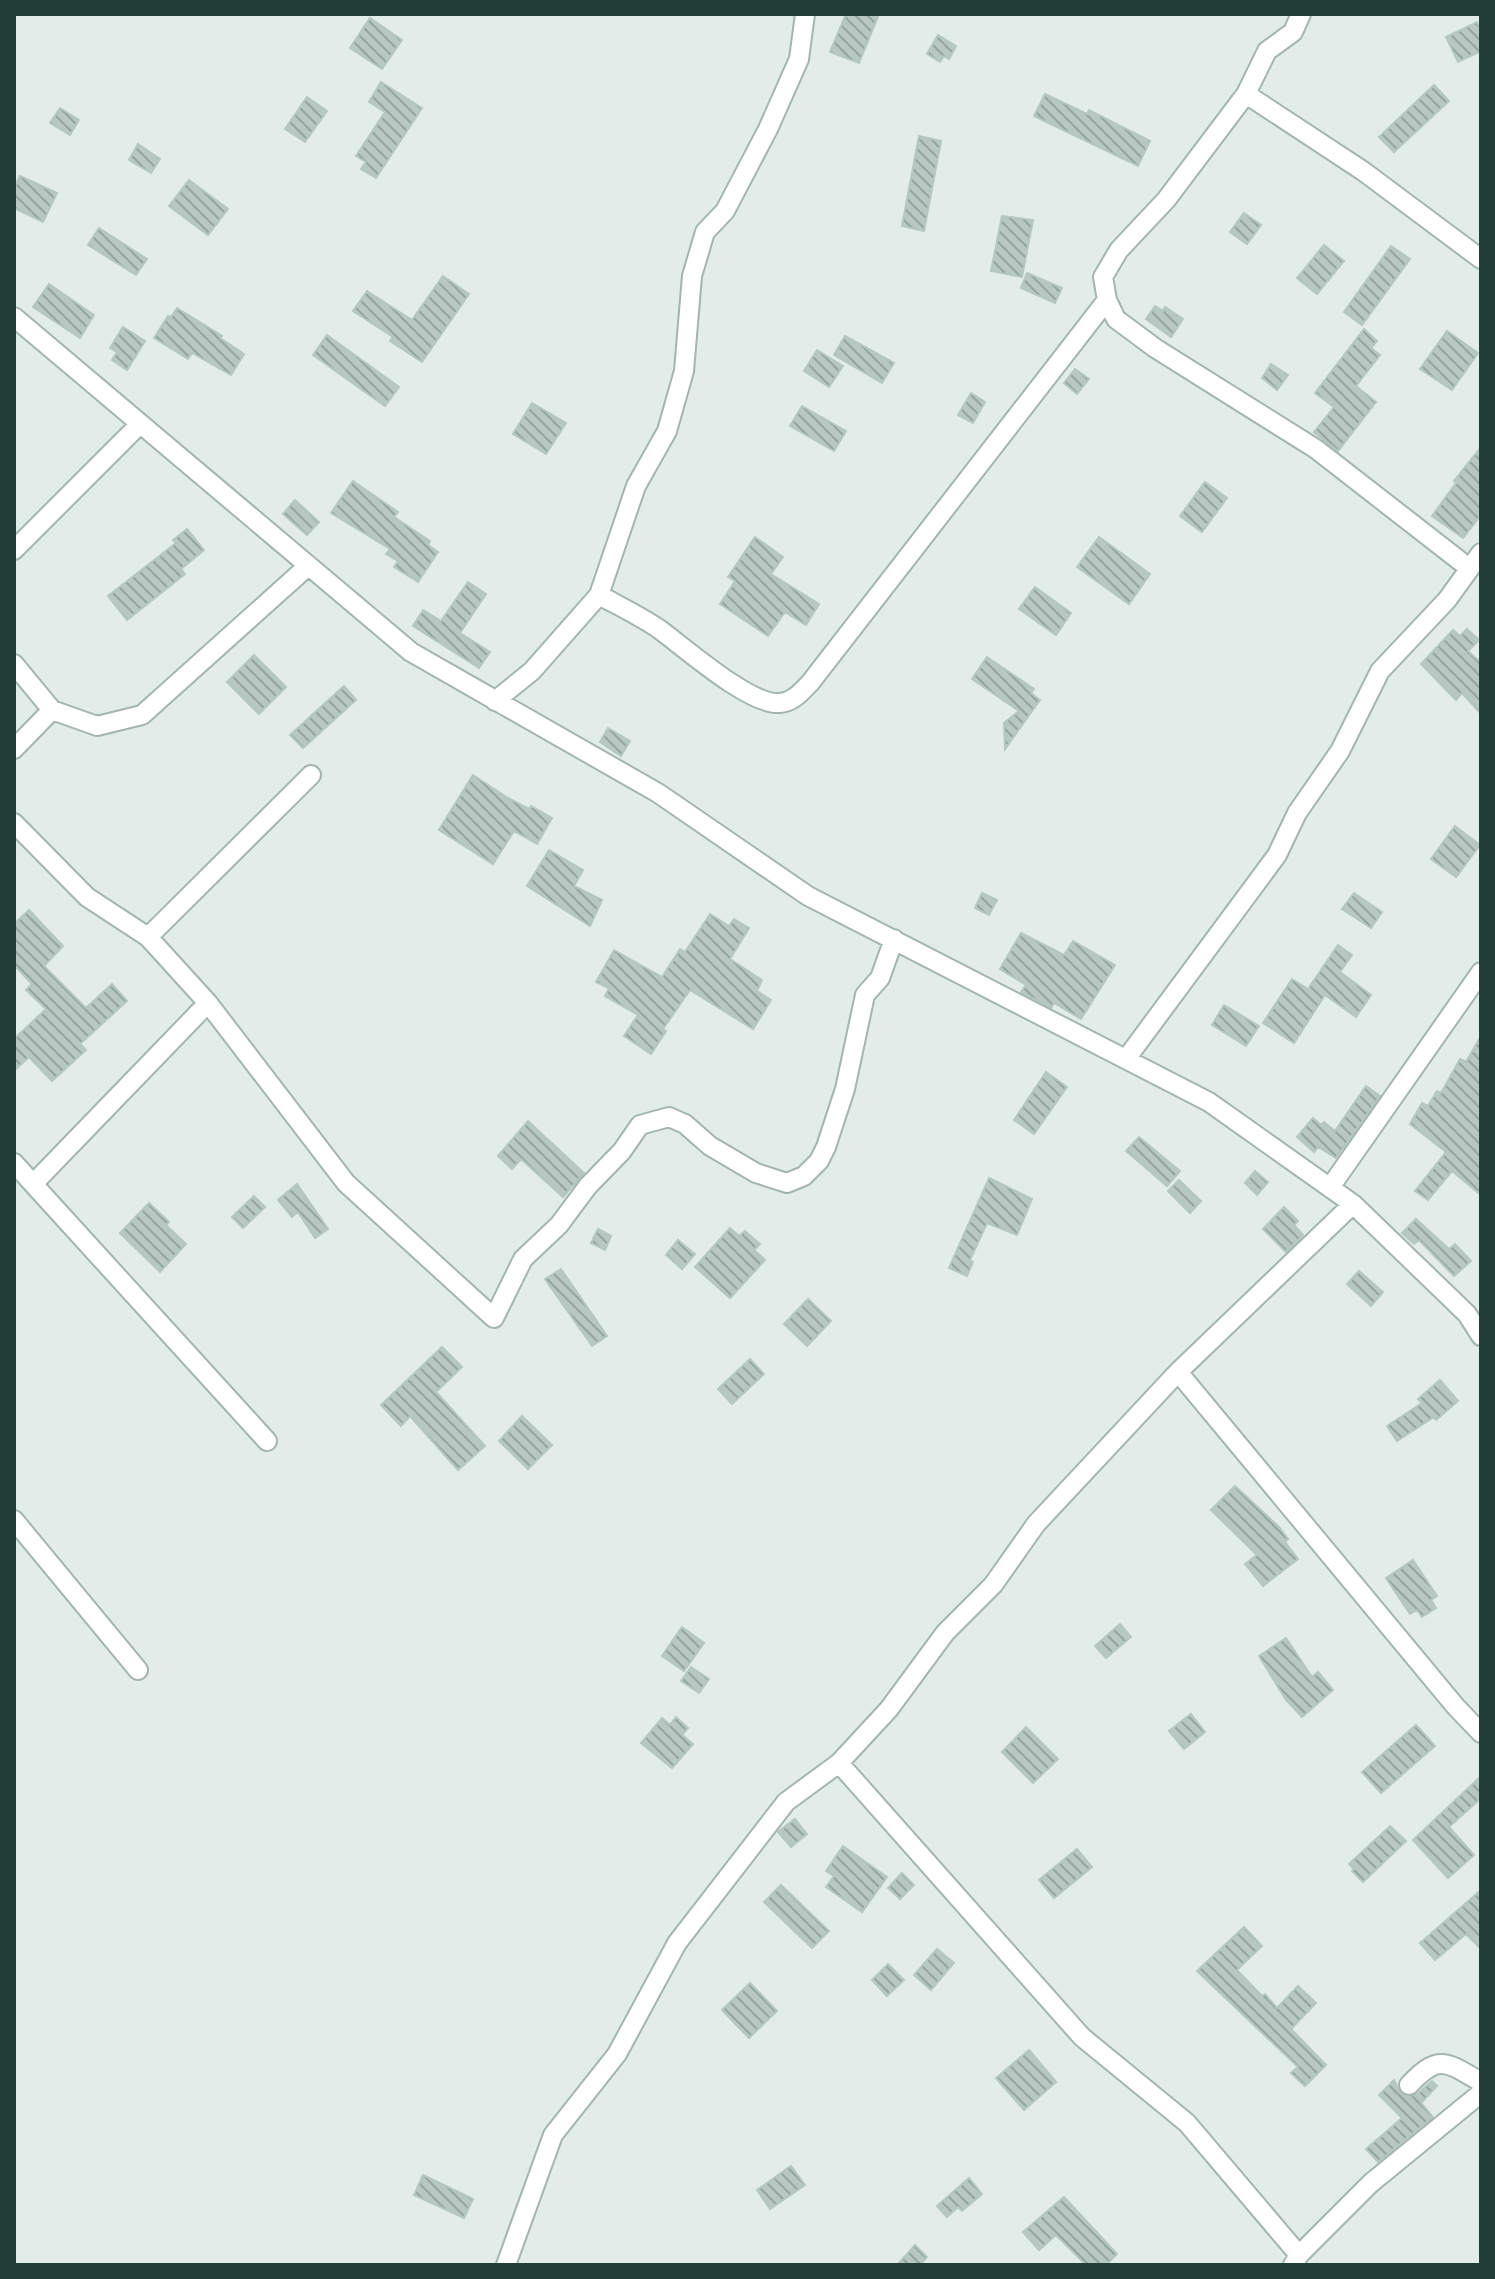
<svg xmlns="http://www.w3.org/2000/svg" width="1495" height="2279" viewBox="0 0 1495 2279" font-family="Rubik,sans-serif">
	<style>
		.building { fill: url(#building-back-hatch); stroke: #b4c7c0; stroke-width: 2 }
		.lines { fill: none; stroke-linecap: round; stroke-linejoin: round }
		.street-casing { stroke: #a4b5b0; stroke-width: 22 }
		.street { stroke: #fff; stroke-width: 18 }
	</style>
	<defs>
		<pattern id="building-back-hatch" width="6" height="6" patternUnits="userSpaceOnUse" patternTransform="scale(2)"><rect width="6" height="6" fill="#b7c8c2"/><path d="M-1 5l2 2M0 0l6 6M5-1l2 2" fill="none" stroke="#94a49f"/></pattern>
	</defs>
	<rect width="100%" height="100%" fill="#e2ede9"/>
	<path class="building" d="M846,14H879L859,63L830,52Z
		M370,18L402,40L382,69L350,48Z
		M1477,22L1481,31V51L1458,62L1446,37Z
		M938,35L956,46L949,59L944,56L940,62L927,54Z
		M381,82L422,108L376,178L361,169L366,162L356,156L385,112L369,102Z
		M1434,85L1449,101L1394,152L1379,137Z
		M1045,94L1087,114L1089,110L1150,141L1138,166L1034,116Z
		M307,97L327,111L305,142L285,129Z
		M60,108L79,120L70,135L50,123Z
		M919,136L941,141L924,231L902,226Z
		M138,144L160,159L151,173L129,160Z
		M20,176L57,193L43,222L14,208V188Z
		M189,180L228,209L208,235L169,206Z
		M1244,213L1261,225L1247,244L1230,232Z
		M1002,216L1033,220L1022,277L991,271Z
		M99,228L147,259L136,275L88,245Z
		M1324,245L1344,261L1317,294L1297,278Z
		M1391,246L1410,259L1362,325L1344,312Z
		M1027,273L1062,288L1055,303L1021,288Z
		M443,276L469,294L422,362L390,341L393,337L353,311L367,291L412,320Z
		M49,284L94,315L80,338L33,307Z
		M1155,306L1163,311L1165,307L1183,319L1171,337L1146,319Z
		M177,308L222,336L220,338L244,354L231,375L192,353L188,359L154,338L168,316L171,317Z
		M123,327L145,341L127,370L112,360L117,352L110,348Z
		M1364,329L1377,341L1371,348L1380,355L1356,386L1376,402L1338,451L1314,432L1334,407L1315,393Z
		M1447,331L1478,353L1452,390L1420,369Z
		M327,335L399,387L385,406L313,355Z
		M845,336L894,363L882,383L834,355Z
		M817,350L843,366L829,387L804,371Z
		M1271,364L1288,375L1277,390L1262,378Z
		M1075,369L1089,379L1077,394L1064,383Z
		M971,393L985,402L973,423L958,415Z
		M532,403L566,423L546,454L513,434Z
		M802,406L846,431L834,451L790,426Z
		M1481,447V515L1463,538L1432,516L1456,483L1454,481Z
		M353,481L398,512L394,517L430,541L428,545L438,552L418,582L394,567L398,561L386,554L390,549L331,513Z
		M1205,482L1227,498L1202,532L1180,516Z
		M295,500L319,522L307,535L283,514Z
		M187,529L204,550L181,569L185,574L127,620L108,596L176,543L173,540Z
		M755,537L783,557L771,574L819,604L806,625L785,612L768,636L720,604L735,581L728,577Z
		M1099,537L1150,574L1129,604L1077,567Z
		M468,582L486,594L460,633L490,652L479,668L413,626L423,610L441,621Z
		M1035,587L1071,613L1056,635L1019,609Z
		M1467,629L1479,640L1468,651L1481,663V714L1462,693L1456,700L1421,664L1453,630L1460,636Z
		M254,655L286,687L259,714L227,682Z
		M987,657L1034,689L1031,693L1040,700L1005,749L1004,723L1019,711L972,679Z
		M344,686L356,700L303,748L290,735Z
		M608,728L630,741L621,756L600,742Z
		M473,775L508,798L529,809L531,806L552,818L537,844L514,831L493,864L439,830Z
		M1455,826L1480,845L1456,877L1431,859Z
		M549,850L583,870L574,886L602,900L590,926L527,886Z
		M982,893L997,900L989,915L975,908Z
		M1354,893L1382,912L1371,928L1342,909Z
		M29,910L63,946L44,966L86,1008L112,984L127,1001L80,1044L86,1050L52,1081L29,1057L14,1071V1039L46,1009L26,990L32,984L14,965V924Z
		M710,914L729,926L734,919L749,928L730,959L762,980L757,991L771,1000L753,1029L690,990L663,1029L666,1031L651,1054L624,1036L638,1015L605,996L609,988L596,982L614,950L662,977L680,949L685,952Z
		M1021,933L1064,955L1073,941L1115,965L1081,1019L1054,1003L1051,1008L1021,992L1026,985L1000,969Z
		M1338,945L1352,955L1340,972L1371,995L1356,1017L1325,995L1294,1043L1263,1023L1292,979L1308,989Z
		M1224,1005L1259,1026L1246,1046L1212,1025Z
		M1481,1036V1195L1452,1171L1428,1200L1415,1191L1446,1152L1410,1124L1422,1103L1428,1106L1437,1091L1441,1093L1460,1059L1466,1062Z
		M1046,1072L1067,1087L1034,1134L1014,1120Z
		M1366,1086L1380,1096L1336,1158L1318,1147L1314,1152L1297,1137L1313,1118L1321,1125L1324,1122L1335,1131Z
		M528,1121L584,1173L563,1197L521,1159L512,1169L498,1156Z
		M1139,1137L1180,1171L1167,1186L1126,1151Z
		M1255,1171L1268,1182L1257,1195L1245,1183Z
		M989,1178L1032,1199L1017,1235L987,1223L970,1260L973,1262L967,1276L949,1268Z
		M1179,1180L1201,1201L1190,1213L1168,1191Z
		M297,1184L328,1229L315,1238L298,1212L292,1217L278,1200Z
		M254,1196L265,1207L243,1228L232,1217Z
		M149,1203L169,1222L166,1225L186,1244L160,1272L120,1233Z
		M1284,1207L1298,1221L1294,1225L1303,1235L1286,1252L1263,1229Z
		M1416,1219L1449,1249L1455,1244L1471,1261L1454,1276L1419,1240L1414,1244L1402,1233Z
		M730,1228L739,1236L745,1231L760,1244L754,1250L765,1260L730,1298L695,1267Z
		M598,1229L611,1236L605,1250L591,1243Z
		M678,1240L695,1254L682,1269L666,1255Z
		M561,1269L607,1336L592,1346L545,1279Z
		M1359,1271L1383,1292L1371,1306L1347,1284Z
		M808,1299L831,1321L807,1346L784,1324Z
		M442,1347L462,1367L436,1392L485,1446L458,1470L410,1416L401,1426L381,1405Z
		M750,1359L764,1374L732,1404L718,1389Z
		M1440,1380L1458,1401L1436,1420L1434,1417L1397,1441L1387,1426L1422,1403L1418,1399Z
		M522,1416L552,1445L528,1469L499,1441Z
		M1235,1486L1279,1527L1288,1539L1285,1542L1298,1559L1263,1586L1245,1564L1257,1555L1211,1510Z
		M1413,1560L1437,1596L1431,1600L1436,1608L1422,1617L1417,1610L1410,1614L1386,1578Z
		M1120,1624L1131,1637L1106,1658L1095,1646Z
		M682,1627L704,1643L684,1671L662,1656Z
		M1286,1638L1312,1677L1318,1672L1333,1690L1302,1717L1286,1700L1259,1656Z
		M691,1667L709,1679L699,1693L681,1681Z
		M1191,1714L1205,1732L1184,1749L1169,1731Z
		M676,1717L688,1728L682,1735L693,1744L672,1768L641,1743L662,1718L670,1725Z
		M1416,1725L1435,1746L1381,1793L1362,1772Z
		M1026,1727L1058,1759L1033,1783L1002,1752Z
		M1481,1776V1798L1449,1827L1474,1855L1448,1878L1413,1840Z
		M795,1819L807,1834L791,1847L778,1832Z
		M1390,1826L1406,1841L1363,1882L1352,1871L1354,1869L1349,1864Z
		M843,1846L887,1877L862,1912L826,1887L834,1876L826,1871Z
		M1077,1849L1092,1867L1054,1898L1039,1880Z
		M902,1873L914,1885L900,1899L888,1888Z
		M781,1885L829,1931L812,1948L764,1902Z
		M1481,1890V1949L1466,1934L1435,1960L1420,1943Z
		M1244,1927L1262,1946L1237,1970L1262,1996L1265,1994L1277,2008L1298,1986L1316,2003L1291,2029L1326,2065L1305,2086L1291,2073L1298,2067L1197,1971Z
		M937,1949L954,1963L931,1990L914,1975Z
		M888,1964L904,1980L887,1996L872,1980Z
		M750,1983L777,2011L749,2038L722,2010Z
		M1029,2050L1056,2082L1024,2110L996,2078Z
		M1394,2080L1400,2093L1407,2097L1417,2094L1432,2081L1437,2086L1421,2103L1433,2117L1378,2162L1366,2149L1402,2118L1379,2095Z
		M791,2166L805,2185L770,2209L757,2190Z
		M423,2175L473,2199L464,2218L414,2195Z
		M969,2178L982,2194L962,2211L958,2207L947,2217L937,2206Z
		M1064,2197L1117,2254L1106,2265H1086L1056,2235L1039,2250L1023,2232Z
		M915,2245L927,2257L920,2265H897Z"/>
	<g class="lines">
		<defs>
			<path id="street" d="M1246,94L1267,51L1293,32L1301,14
				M14,317L411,652L658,793L808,896L1209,1102L1353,1204L1467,1314L1481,1336
				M14,550L139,425
				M1469,568L1316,449L1155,348L1116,319L1107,300L1103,277L1119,250L1166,200L1246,94L1363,171L1481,259
				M599,595C619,606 640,616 659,629C684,647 750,706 780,703C793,702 801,692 810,683L1107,300
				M14,664L52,710L97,726L142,715L308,566
				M495,701L532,671L599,595L636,486L667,431L684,371L692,276L705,232L725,211L768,129L799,59L805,14
				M14,749L52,710
				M14,823L87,897L148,937
				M208,1003L346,1183L494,1318L523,1259L559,1225L588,1186L622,1151L640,1125L669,1117L685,1124L710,1146L756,1173L787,1183L804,1176L819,1161L826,1147L845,1089L865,995L880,978L894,939
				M1126,1059L1277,855L1297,813L1340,751L1380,671L1447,600L1481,553
				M14,1163L267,1441
				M33,1184L208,1003L148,937L311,775
				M1331,1186L1481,972
				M1178,1372L1456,1707L1481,1733
				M14,1520L138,1670
				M839,1763L1082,2037L1187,2123L1299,2255
				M1409,2085C1439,2053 1446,2062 1481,2082
				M506,2265L553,2135L617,2054L677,1943L786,1802L839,1763L889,1709L945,1633L993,1585L1036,1524L1178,1372L1353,1204
				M1293,2265L1299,2255L1371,2183L1481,2093"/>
		</defs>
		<use href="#street" class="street-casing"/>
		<use href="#street" class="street"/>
	</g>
	<rect width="1495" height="2279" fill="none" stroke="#213f38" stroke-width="32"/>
</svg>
